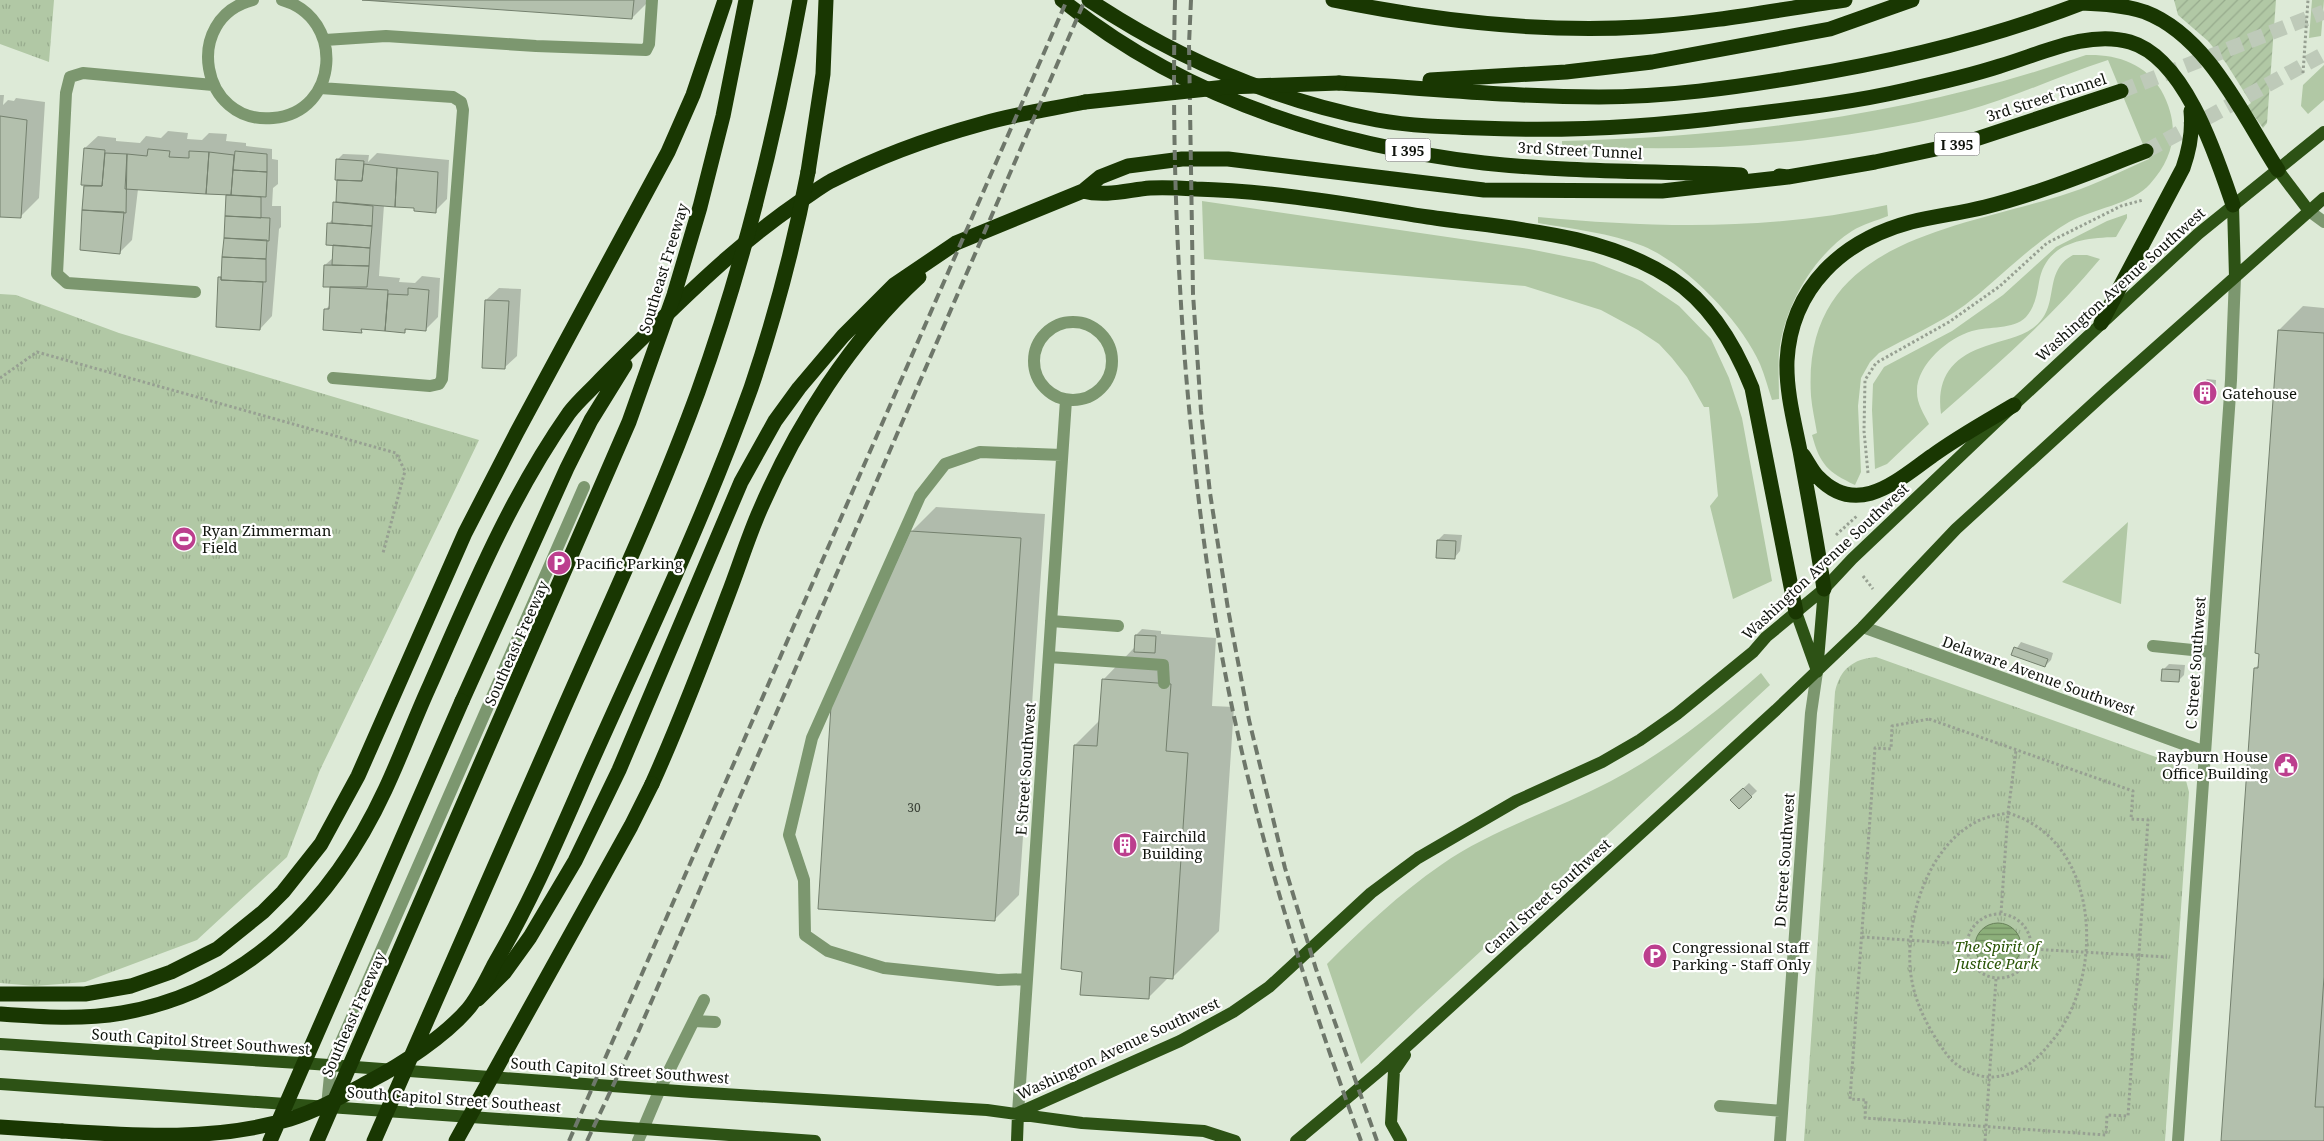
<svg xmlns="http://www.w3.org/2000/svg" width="2324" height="1141" viewBox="0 0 2324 1141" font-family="'Noto Serif',serif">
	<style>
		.grass { fill: #b1c8a5 }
		.park { fill: url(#park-tufts) }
		.garden { fill: url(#garden-furrows) }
		.water { fill: url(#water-rules); stroke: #678059 }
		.shadow { fill: #0003 }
		.building { fill: #b3c0ad; stroke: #74806e }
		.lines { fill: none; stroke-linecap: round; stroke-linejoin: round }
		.highway-tunnel { stroke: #becab9; stroke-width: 15; stroke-dasharray: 15 8; stroke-linecap: butt }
		.path { stroke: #97a092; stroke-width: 3; stroke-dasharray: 2.5 2.5; stroke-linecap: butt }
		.minor { stroke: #7c976f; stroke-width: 12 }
		.major { stroke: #2d5215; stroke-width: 12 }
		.highway { stroke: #193702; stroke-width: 15 }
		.rail { stroke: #6e776a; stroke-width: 4; stroke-dasharray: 10 5; stroke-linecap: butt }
		.highway-bridge { stroke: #193702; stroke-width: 15 }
		.labels { text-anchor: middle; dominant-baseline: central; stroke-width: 4.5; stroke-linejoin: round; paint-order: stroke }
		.number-label { font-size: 12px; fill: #393f35 }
		.shield { fill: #fff; stroke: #585a56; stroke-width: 1 }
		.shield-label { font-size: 14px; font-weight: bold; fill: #10140d }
		.street-label { font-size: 15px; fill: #10140d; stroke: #fff }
		.poi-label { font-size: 15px; fill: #10140d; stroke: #fff; text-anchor: start }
		.park-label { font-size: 15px; font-style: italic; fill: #2a5506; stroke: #fff }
	</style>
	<defs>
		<pattern id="park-tufts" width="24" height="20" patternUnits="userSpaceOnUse" patternTransform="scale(1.25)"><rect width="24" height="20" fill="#b1c8a5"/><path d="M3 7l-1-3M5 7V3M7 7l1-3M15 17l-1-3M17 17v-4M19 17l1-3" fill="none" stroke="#97ab8d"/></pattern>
		<pattern id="garden-furrows" width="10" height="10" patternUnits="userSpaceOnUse" patternTransform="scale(1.25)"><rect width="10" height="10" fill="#b1c8a5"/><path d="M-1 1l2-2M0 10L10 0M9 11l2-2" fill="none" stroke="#97ab8d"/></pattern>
		<pattern id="water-rules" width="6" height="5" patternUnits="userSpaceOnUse" patternTransform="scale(1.25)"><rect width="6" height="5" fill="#8caf7a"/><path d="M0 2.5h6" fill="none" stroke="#718d62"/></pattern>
	</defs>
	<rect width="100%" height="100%" fill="#ddead7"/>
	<path class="grass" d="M2312,0H2324L2321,36L2309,38Z
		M2086,55C2116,54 2145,63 2161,90C2180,124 2176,155 2150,184C2133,204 2092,209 2069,222C2030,245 2000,278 1965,305C1938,324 1907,338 1879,353L1870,362L1861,378L1858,406L1861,472L1855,485C1828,472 1820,465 1812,435L1817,433C1815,421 1812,408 1811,396C1801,238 1958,230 2069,193C2097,184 2123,170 2149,159L2108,60C2060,75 2014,98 1965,111C1833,145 1697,154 1562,145V141C1739,137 1918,114 2086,55Z
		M2324,65V100L2308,114L2301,106L2303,85Z
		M1202,201L1529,249L1594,262L1642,281L1679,306L1711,339L1729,378L1742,418L1772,581L1733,599L1710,506L1718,496L1709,407H1704L1687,377L1672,358L1659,344L1638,330L1601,310L1525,286L1204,259Z
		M1887,205L1888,216C1876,221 1863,224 1852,231C1813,256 1784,307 1779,353C1778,368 1779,384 1779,399L1772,400C1768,388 1765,376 1760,364C1742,322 1685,263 1643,246C1610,233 1573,229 1538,223V217C1655,228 1771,231 1887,205Z
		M2127,214V218L2116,237C2083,238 2046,242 2039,282C2037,294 2035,307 2026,317C2013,330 1989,326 1972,331C1948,338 1916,365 1917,392C1917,404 1924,414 1929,424L1887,464L1875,469L1872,410L1873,384L1884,367L1952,331L2003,295L2056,247L2107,221Z
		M2073,255H2087L2100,259C2052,317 1997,365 1941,414C1936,378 1952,357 1986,346C2002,340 2019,338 2033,328C2062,307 2041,272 2073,255Z
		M2128,522L2121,604L2062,582Z
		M1761,673L1770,685L1418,1009L1361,1064L1327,964C1363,928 1399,894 1441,865C1492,829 1556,810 1611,781C1666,752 1715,713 1761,673Z"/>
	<path class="park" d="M0,0H54L49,62L0,44Z
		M0,294L16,295L119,333L479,440L320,770L287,857L197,940L85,982L35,986L0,983Z
		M1876,657L2170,762L2184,773L2189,792L2165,1141H1804L1835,692C1840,669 1853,659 1876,657Z"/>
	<path class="garden" d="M2174,0H2276L2267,123L2263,128L2247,106L2251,103L2226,63L2208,41L2178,15Z"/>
	<path class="water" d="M1975 946a23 23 0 1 1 46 0a23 23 0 1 1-46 0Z"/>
	<path class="shadow" d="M373,0H650L632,18Z
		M0,95H4L3,105L8,100L14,101L16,98L45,102L39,198L20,217L0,215Z
		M168,131L188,133L187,139L202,140L209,133L227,134L226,141L246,143V146L272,149V159L278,160V184L273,188L272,206H281V227L279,229L272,316L260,329L217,326L220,278L223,272L227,194L138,189L132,240L120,252L81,249L85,148L98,136L116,138V141L140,143L146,136L161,138Z
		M377,153L449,160L447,199L435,211L416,207L384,205L379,276L400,278L399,282L415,283L422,276L440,278L438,317L426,329L408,328L405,331L364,328L361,331L326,309L330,305L331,286L325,265L334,257L335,244L329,223L333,219L334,203L337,200V160L343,154L369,155L368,162Z
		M499,288L521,289L517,356L504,368L486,300Z
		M2303,306L2324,308V1141H2222L2255,668L2259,665L2279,330Z
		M2207,379L2216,380L2215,395L2209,401L2202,385Z
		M936,507L1045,514L1019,895L994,920L911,532Z
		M1444,534L1462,535L1460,551L1455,557L1438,540Z
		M1142,629L1161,631V634L1216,638L1212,706L1234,707L1219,931L1173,977H1169L1148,998L1083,971L1075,745L1100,720L1103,680L1135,647L1136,635Z
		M2021,642L2053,653L2051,660L2045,666L2013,654Z
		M2169,664L2185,665L2184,675L2178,681L2163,670Z
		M1749,783L1757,791L1739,808L1731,800Z"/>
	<path class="building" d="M362,0H634L632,19Z
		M0,116L27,120L21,218L0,217Z
		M84,148L105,150L102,186L81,185Z
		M148,149L170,151L169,157L189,158V151L209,152L206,194L125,189L127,154L147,156Z
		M235,151L267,154V172L233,170Z
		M209,152L234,155L231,195L206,194Z
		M105,153L127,154L126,213L82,210L84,186H102Z
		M336,159L364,161L362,181L335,180Z
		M364,164L397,168L395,207L336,202L337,180L362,181Z
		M397,168L438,172L436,213L414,211V208L395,207Z
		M233,170L267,172L266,197L231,195Z
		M226,195L261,197V218L225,216Z
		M333,202L373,206L372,226L332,223Z
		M82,210L124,212L120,254L80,250Z
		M225,216L270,218L269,241L224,238Z
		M327,223L372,226L370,248L326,245Z
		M224,238L267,240L266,259L222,257Z
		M333,245L370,248L369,266L332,265Z
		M222,257L266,259V282L221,280Z
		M324,265L369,266L367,287H323Z
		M218,277H221V280L263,282L260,330L216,327Z
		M330,287L388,290L385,331L361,329L362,333L323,330L324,309H329Z
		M408,288L429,290L426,331L405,329V333L385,331L388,294L408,295Z
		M485,300L509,301L505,369L482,368Z
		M2278,330L2324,333V977L2315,1107H2324V1141H2221L2254,668H2258L2259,654L2255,653Z
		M2200,385H2211L2210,402L2199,401Z
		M910,531L1021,538L995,921L818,909L831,706Z
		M1437,540L1456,541L1455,559L1436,558Z
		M1135,635L1156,636L1155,653L1134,652Z
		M2014,647L2048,659L2045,667L2011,655Z
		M2162,669L2180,670L2179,682L2161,681Z
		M1102,679L1171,684L1166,751L1188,753L1173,979L1150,977L1149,999L1080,995L1082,972L1061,969L1074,745L1097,746Z
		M1743,788L1752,797L1739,809L1730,800Z"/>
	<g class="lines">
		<path class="highway-tunnel" d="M2121,91L2324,12
			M2146,151L2324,54"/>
		<path class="path" d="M2303,73L2308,0
			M0,378L37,352L396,453L405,471L383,553
			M1868,473L1864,431L1865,380L1876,363L1949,322L2000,286L2047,243L2121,206L2143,200
			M1836,535L1858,515
			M1863,576L1873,589
			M1929,719L2133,791L2131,819L2148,820L2128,1116L2107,1115L2106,1135L1865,1118L1866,1100L1850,1099L1875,748L1891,749L1892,726Z
			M2008,813C2101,840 2106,976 2052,1041C2034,1063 2021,1074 1993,1077C1975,1078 1955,1067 1945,1052C1927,1027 1912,998 1910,966C1907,916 1928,847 1976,822C1985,817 1997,815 2008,813Z
			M2001,913L2008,813L2016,750
			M1967 946a32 32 0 1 1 64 0a32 32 0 1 1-64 0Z
			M1862,937L1966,944
			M2031,949L2167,957
			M1985,1141L1996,979"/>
		<path class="minor" d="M253,0C182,18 200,125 273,118C339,113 346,18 282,0
			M325,40L386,36L536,46L646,50L649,44L652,0
			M320,88L453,97L461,102L463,110L442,379L439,384L430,386L333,378
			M2309,211L2324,222
			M195,292L67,283L57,274L66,93L70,77L83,73L213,85
			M1034 361a39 39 0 1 1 78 0a39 39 0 1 1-78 0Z
			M1051,621L1118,626
			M1863,627L2205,752
			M2153,646L2212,652
			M1049,657L1163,665L1164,683
			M1027,979L998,980L884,968L828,951L805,935L804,880L789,835L812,738L920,496L945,464L980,452L1062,455
			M694,1021L715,1022
			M327,1106L331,1065L584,487
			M1720,1106L1782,1111
			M1018,1113L1066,400
			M638,1141L660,1089L704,1000
			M1780,1141L1811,713L1817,672
			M2178,1141L2231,380L2235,277"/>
		<path class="major" d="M2278,170L2309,211
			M2233,205L2235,277
			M1796,612L1816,668
			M1817,672L1824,589
			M0,1044L315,1064L692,1092L987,1110L1082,1123L1204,1131L1235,1141
			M0,1084L815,1141
			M1018,1113L1180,1041L1233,1012L1269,987L1371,893L1418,858L1516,801L1602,762L1640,740L1677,714L1753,652L1766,637L1824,589L1852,559L2014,405L2198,234L2324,132
			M1017,1141L1018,1113
			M1296,1141L1383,1068L1776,710L1863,627L1956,529L2107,391L2324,198
			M1401,1141L1391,1123L1394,1071L1405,1055"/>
		<path class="highway" d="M1062,0C1182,97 1332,145 1484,163C1569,172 1656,171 1741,175
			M1089,0C1176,58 1274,100 1377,120C1411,126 1445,127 1479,128C1565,132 1650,127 1735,116C1793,109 1850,103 1906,90C1938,83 1969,76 2000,66C2041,54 2087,30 2130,42C2185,58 2216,155 2233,205
			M1333,0C1435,21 1538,33 1642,27C1710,23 1777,10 1845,0
			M2081,3C2103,4 2124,5 2145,12C2208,36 2243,116 2278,170
			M1430,80L1566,72L1652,62L1830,29L1912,0
			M1339,83C1426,88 1513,97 1599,97C1666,97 1732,88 1798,77C1898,61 1996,37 2090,0
			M808,172L823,74L826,0
			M1779,176L1788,177L1875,162L1964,143L2121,91
			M1083,191C1105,197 1128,190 1150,188C1165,187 1181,188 1196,189C1273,191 1351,205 1428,217C1509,229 1600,232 1671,278C1711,304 1735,345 1752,388L1796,612
			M2101,323L2183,168C2190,148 2193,131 2191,111
			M1803,455C1808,462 1812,471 1818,477C1858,519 1899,479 1932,456C1958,437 1987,421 2014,405
			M1824,589C1817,542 1808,496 1800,451C1794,421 1786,391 1787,361C1791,287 1843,240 1911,222C1936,216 1961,213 1985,207C2041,193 2093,171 2146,151
			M462,701L567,468L591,420L625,365
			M652,784C680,722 704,659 728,595C739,567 748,537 760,510C796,426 851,339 919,277
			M0,994H85L131,986L171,972L217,949L263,912L283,892L321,844L358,776L465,533L517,432L668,152L693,95L725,0
			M478,999L504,973L530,937L575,861L619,770L741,482L775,421L799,388L843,336L894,285L956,243L1083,191L1100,177L1128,166L1182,159H1228L1484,190L1662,191L1788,177
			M0,1014C41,1017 81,1020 122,1013C247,991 333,902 385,790C401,756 414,720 430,685C471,592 510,497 569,413C578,401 590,391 600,380C620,360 640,340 660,321C704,278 748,237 799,202C810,195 820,187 831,181C878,157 930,138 981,124C1015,114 1051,109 1085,102
			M0,1127L62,1131"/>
		<path class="rail" d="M1175,0C1172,125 1176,250 1186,374C1196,490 1210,607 1235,721C1266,864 1311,1004 1361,1141
			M1191,0L1189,44L1193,294L1201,411L1210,493L1228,609L1249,720L1285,868L1316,969L1377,1141
			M569,1141L1067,0
			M587,1141L636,1037L1085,0"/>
		<path class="highway-bridge" d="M1085,102L1226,87L1339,83
			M62,1131C138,1136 217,1141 290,1119C319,1110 344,1095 370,1081C401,1065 445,1036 468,1009C479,996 487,978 495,963C531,902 558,838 586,774C643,646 704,519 751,388C775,317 794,245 808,172
			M270,1141L462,701
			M317,1141L629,422L674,295L700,207L723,116L746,0
			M374,1141C434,1004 494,867 554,731C603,618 656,507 698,392C744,264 776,133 800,0
			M456,1141L631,826L652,784"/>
	</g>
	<defs>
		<symbol id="building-disc" viewBox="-11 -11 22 22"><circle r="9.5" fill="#bc3f8e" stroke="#fff"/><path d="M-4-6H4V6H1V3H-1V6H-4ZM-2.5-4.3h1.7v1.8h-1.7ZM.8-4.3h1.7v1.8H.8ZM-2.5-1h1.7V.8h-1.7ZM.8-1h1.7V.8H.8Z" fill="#fff"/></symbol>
		<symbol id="stadium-disc" viewBox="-11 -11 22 22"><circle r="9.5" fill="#bc3f8e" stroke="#fff"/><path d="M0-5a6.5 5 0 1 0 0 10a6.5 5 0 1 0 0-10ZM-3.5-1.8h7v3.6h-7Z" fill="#fff"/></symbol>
		<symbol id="parking-disc" viewBox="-11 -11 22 22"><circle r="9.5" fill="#bc3f8e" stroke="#fff"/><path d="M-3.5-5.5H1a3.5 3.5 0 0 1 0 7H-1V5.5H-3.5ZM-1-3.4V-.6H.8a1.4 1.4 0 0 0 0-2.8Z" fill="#fff"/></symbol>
		<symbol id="civic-disc" viewBox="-11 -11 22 22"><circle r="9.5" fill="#bc3f8e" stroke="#fff"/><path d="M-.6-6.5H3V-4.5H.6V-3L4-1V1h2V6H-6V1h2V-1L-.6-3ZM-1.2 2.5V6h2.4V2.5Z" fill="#fff"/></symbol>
	</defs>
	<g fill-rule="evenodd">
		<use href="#building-disc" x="2191" y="379" width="28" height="28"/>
		<use href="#stadium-disc" x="170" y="525" width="28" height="28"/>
		<use href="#parking-disc" x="545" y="549" width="28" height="28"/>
		<use href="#civic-disc" x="2272" y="751" width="28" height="28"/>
		<use href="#building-disc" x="1111" y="831" width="28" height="28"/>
		<use href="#parking-disc" x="1641" y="942" width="28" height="28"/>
	</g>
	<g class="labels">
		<g class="number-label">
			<text x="914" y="807">30</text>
		</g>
		<g class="shield">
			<rect x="1934.5" y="132.5" width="45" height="23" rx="4"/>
			<rect x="1385.5" y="138.5" width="45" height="23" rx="4"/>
		</g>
		<g class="shield-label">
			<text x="1957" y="144">I 395</text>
			<text x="1408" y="150">I 395</text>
		</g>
		<g class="street-label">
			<text transform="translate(2046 97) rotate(-18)">3rd Street Tunnel</text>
			<text transform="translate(1580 150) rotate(3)">3rd Street Tunnel</text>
			<text transform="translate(663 268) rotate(-73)">Southeast Freeway</text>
			<text transform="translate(2120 284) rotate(-42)">Washington Avenue Southwest</text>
			<text transform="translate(1825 561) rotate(-43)">Washington Avenue Southwest</text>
			<text transform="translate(516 643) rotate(-66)">Southeast Freeway</text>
			<text transform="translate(2195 663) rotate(-86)">C Street Southwest</text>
			<text transform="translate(2039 675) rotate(20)">Delaware Avenue Southwest</text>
			<text transform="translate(1025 769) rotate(-86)">E Street Southwest</text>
			<text transform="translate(1784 860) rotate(-86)">D Street Southwest</text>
			<text transform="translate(1547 896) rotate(-42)">Canal Street Southwest</text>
			<text transform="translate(353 1014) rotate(-66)">Southeast Freeway</text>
			<text transform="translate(201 1041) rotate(4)">South Capitol Street Southwest</text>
			<text transform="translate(1118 1048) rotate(-25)">Washington Avenue Southwest</text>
			<text transform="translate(620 1070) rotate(4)">South Capitol Street Southwest</text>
			<text transform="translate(454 1099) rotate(4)">South Capitol Street Southeast</text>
		</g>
		<g class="poi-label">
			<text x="2222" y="393">Gatehouse</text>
			<text x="202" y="530">Ryan Zimmerman<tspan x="202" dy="17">Field</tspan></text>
			<text x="576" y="563">Pacific Parking</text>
			<text x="2268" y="756" text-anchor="end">Rayburn House<tspan x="2268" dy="17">Office Building</tspan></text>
			<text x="1142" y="836">Fairchild<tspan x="1142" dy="17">Building</tspan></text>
			<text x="1672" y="947">Congressional Staff<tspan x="1672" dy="17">Parking - Staff Only</tspan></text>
		</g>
		<g class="park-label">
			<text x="1997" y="946">The Spirit of<tspan x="1997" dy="17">Justice Park</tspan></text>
		</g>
	</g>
</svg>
